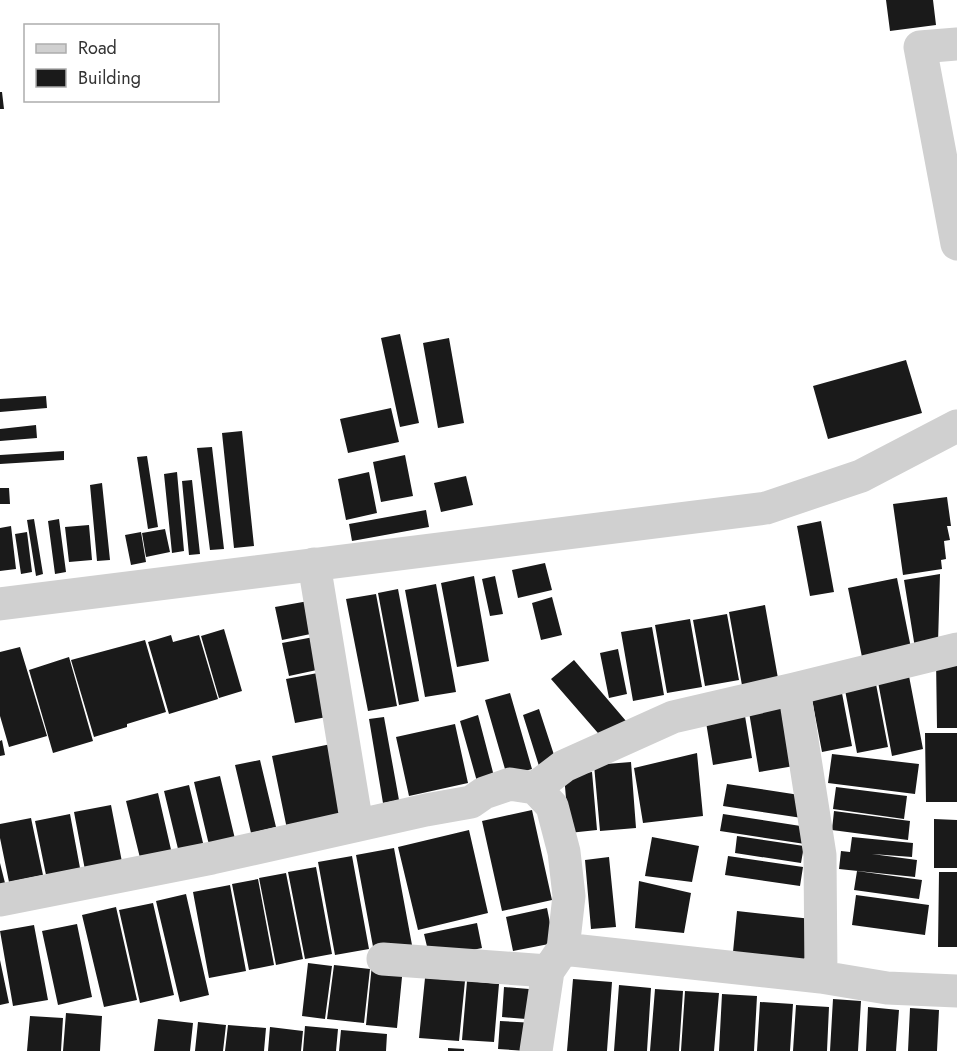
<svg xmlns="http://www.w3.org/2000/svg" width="957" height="1051" viewBox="0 0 957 1051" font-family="Jost,sans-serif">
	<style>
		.building { fill: #1a1a1a }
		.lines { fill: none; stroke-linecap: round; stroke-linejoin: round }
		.minor { stroke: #d0d0d0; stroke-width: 33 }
		.tertiary { stroke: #d0d0d0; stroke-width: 33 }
	</style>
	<rect width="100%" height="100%" fill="#fff"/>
	<path class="building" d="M886,0H933L936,25L890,31Z
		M0,92H2L4,109H0Z
		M400,334L419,423L400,427L381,338Z
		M449,338L464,423L438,428L423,343Z
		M906,360L922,413L828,439L813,386Z
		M46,396L47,408L0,412V399Z
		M391,408L399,442L348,453L340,419Z
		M36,425L37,438L0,441V429Z
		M242,431L254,546L234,548L222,433Z
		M212,447L224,549L210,550L197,448Z
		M64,451V460L0,464V455Z
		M405,455L413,496L381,502L373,462Z
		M147,456L158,527L148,529L137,457Z
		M177,472L184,551L172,553L164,474Z
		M369,472L377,513L346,520L338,479Z
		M466,476L473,505L441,512L434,483Z
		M192,480L200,554L189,555L182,481Z
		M102,483L110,560L97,561L90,485Z
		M0,488H9L10,504H0Z
		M947,497L951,526H947L950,540L944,541L946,559L941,560L942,569L903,575L893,504Z
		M426,510L429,527L352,541L349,524Z
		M34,519L43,574L36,576L27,520Z
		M59,519L66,572L55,574L48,521Z
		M821,521L834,592L810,596L797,526Z
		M89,525L92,560L69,562L65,527Z
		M11,526L16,569L0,571V528Z
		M165,529L170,552L146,557L142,533Z
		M27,532L32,572L21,574L15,534Z
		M141,532L146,562L131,565L125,535Z
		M545,563L552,590L518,598L512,570Z
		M940,574L938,643L915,648L904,580Z
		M474,576L489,661L457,667L441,583Z
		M495,576L503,614L490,616L482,579Z
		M897,578L911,648L862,657L848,588Z
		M436,584L456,692L425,697L405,590Z
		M398,589L419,701L399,705L378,593Z
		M376,594L397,706L368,711L346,599Z
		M552,597L562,635L541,640L532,603Z
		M314,600L320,632L282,640L275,607Z
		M765,605L779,684L743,691L729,612Z
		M727,614L739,680L705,686L693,620Z
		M690,619L702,687L667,693L655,625Z
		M652,627L664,695L633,701L621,632Z
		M224,629L242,691L219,698L201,636Z
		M171,635L173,642L199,635L218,699L169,714L148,642Z
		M319,636L326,668L289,676L282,643Z
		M145,640L166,712L127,724V727L94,737L71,660Z
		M20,647L47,736L9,747L0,716V652Z
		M618,649L627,694L609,698L600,653Z
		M69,657L93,741L53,753L29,670Z
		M957,658V728H937L936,659Z
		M574,660L626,721L604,740L551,679Z
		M323,672L332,716L295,723L286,679Z
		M909,676L923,749L892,756L878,682Z
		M876,684L888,747L857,753L845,690Z
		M841,688L852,746L822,752L811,694Z
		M510,693L532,769L507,776L485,700Z
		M783,706L794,766L759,772L749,712Z
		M539,709L556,761L539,766L523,715Z
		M744,710L752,758L713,765L705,716Z
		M478,715L495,780L478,785L460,721Z
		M384,717L399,800L383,803L369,719Z
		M455,724L468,783L409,796L396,737Z
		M925,733H957V802H926Z
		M2,740L5,755L0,756V741Z
		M336,743L351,816L287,829L272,756Z
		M697,753L703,816L643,823L634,768Z
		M832,754L919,764L915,794L828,783Z
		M260,760L276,827L251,833L235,765Z
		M631,762L636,828L600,831L594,765Z
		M592,772L597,830L569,833L564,775Z
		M220,776L235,839L209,845L194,782Z
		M727,784L806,796L802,818L723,806Z
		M189,785L204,847L179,853L164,791Z
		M836,787L907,796L904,819L833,809Z
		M158,793L172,854L141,862L126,801Z
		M111,805L122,862L85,870L74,812Z
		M532,810L552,900L502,911L482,821Z
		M834,811L910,821L908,840L832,830Z
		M70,814L80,868L46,875L35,821Z
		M723,814L807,827L805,844L720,831Z
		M31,818L43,875L9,882L0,838V824Z
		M934,819L957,820V868H934Z
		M469,830L488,913L418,930L398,847Z
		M737,836L804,846L801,863L735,853Z
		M652,837L699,846L692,882L645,876Z
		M852,837L913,843L912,857L872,854L917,860L915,877L839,869L841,851L850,852Z
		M394,848L412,945L374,952L356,855Z
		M352,856L369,949L335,955L318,862Z
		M728,856L803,867L800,886L725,875Z
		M609,857L616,927L591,929L585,860Z
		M0,863L5,883L0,884Z
		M316,867L332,954L305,959L288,872Z
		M857,871L922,880L919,899L854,890Z
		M939,872H957V947H938Z
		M286,873L303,959L276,965L259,878Z
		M258,879L274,965L249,970L232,884Z
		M639,881L691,893L684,933L635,928Z
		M230,885L246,971L209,978L193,892Z
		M186,894L209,995L180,1002L156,901Z
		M856,895L929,905L925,935L852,925Z
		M153,903L174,995L140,1003L119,910Z
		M116,907L137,1000L104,1007L82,915Z
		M547,908L554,943L513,951L506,917Z
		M737,911L812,919L807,960L733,952Z
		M477,923L482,948L430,959L424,934Z
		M77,924L92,997L58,1005L42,931Z
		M34,925L48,1000L13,1006L0,931Z
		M0,960L9,1003L0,1005Z
		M308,963L332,966L325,1019L302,1016Z
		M372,964L403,967L397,1028L366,1025Z
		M334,965L370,969L364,1023L327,1019Z
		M425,978L465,981L459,1041L419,1038Z
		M573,979L612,982L607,1051H567Z
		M467,981L499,984L494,1042L462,1040Z
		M619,985L651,988L647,1051H614Z
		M504,987L541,990L538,1020L502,1017Z
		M655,989L683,991L679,1051H650Z
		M685,991L719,993L714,1051H681Z
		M722,994L757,996L754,1051H719Z
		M833,999L861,1001L858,1051H830Z
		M760,1002L793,1004L790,1051H757Z
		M796,1005L829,1007L827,1051H793Z
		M868,1007L899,1010L896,1051H866Z
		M910,1008L939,1010L937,1051H908Z
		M66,1013L102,1016L100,1051H63Z
		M30,1016L63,1018L61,1051H27Z
		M158,1019L193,1023L190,1051H154Z
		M500,1021L535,1023L526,1051L498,1049Z
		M198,1022L226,1025L223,1051H195Z
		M228,1025L266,1028L264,1051H225Z
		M305,1026L338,1029L336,1051H303Z
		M270,1027L303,1031L301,1051H268Z
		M341,1030L387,1034L386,1051H339Z
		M448,1048L464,1049V1051H448Z"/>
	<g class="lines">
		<path class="minor" d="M957,44L920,47L957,244
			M314,564L357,825
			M794,689L820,855L821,977
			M535,788L564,766L673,717L794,689L957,649
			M0,900L212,858L426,810L471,802L484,793L510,784L535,788L552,806L564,852L569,896L563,949L548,971L536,1051
			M563,949L821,977L887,988L957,991
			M383,959L548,971"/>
		<path class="tertiary" d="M0,604L766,508L861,476L957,426"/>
	</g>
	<rect x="24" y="24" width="195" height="78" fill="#ffffff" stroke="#adadad" stroke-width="1.5"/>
	<rect x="36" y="44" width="30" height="9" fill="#d0d0d0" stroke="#adadad" stroke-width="1.5"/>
	<text x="78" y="54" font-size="18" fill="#333333">Road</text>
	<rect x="36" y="69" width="30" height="18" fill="#1a1a1a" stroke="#adadad" stroke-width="1.5"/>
	<text x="78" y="84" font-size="18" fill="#333333">Building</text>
</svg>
